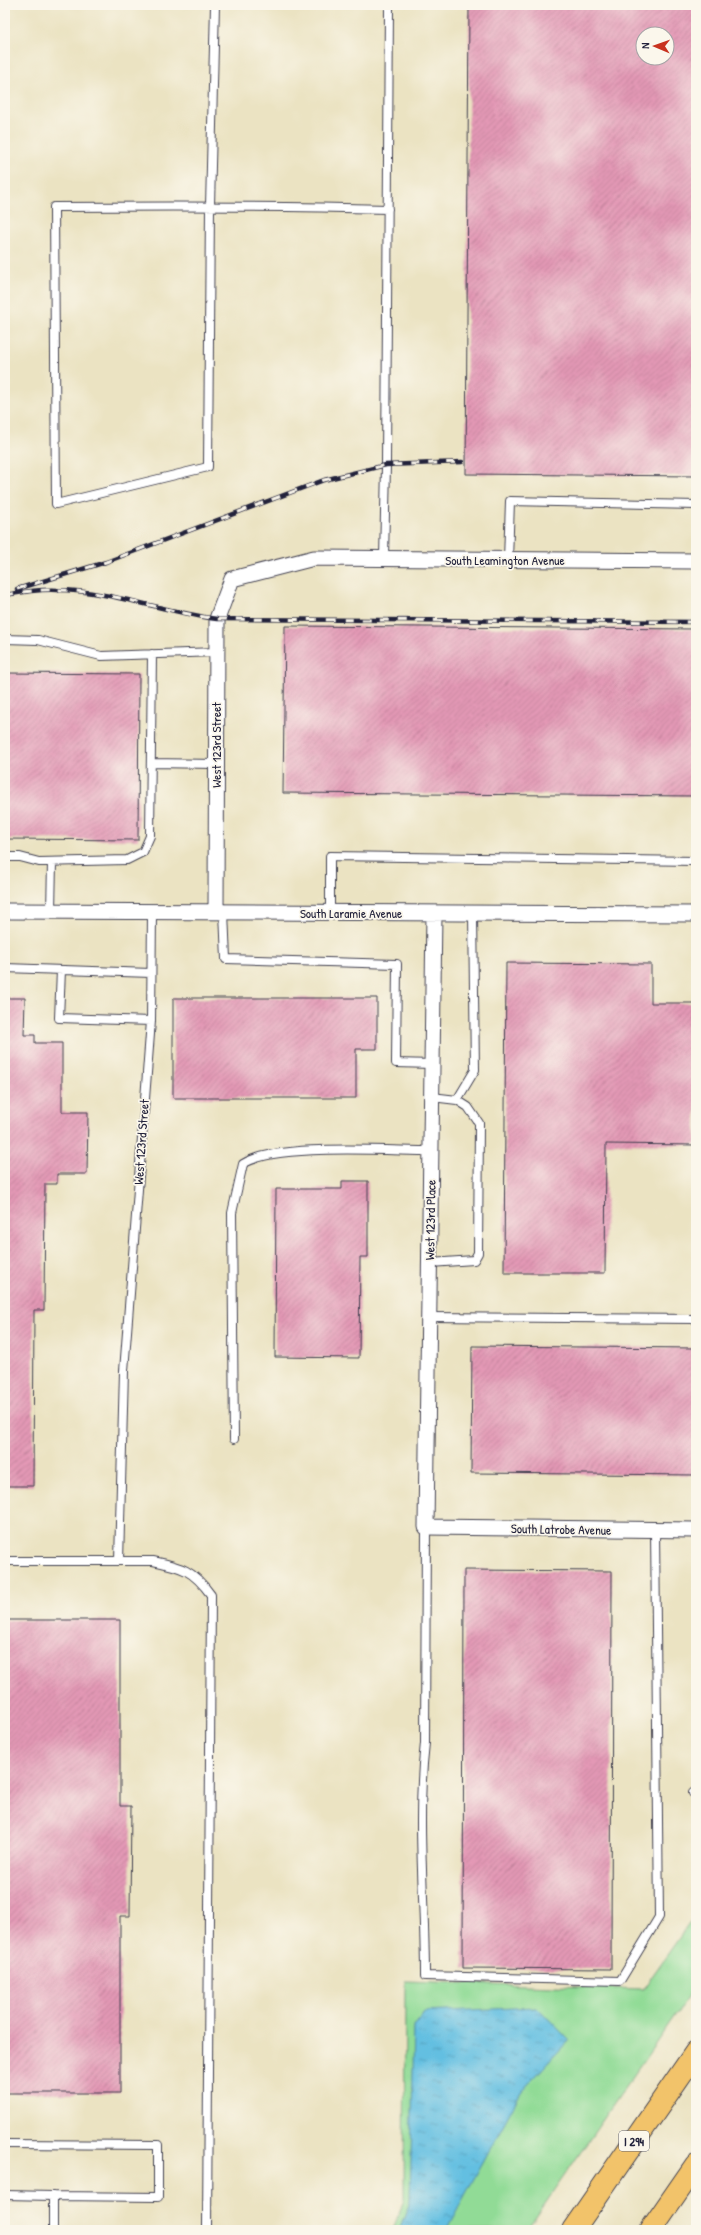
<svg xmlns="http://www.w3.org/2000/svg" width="701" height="2235" viewBox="0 0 701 2235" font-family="'Patrick Hand',sans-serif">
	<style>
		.green { fill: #91db96; stroke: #5a7e68 }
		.water { fill: url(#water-ripples); stroke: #42708e }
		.building { fill: url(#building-hatch); fill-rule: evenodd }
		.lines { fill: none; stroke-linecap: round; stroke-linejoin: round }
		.lane-casing { stroke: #403f4f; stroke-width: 10 }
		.street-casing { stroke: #403f4f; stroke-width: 17 }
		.highway-casing { stroke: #403f4f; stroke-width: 24 }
		.lane { stroke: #fff; stroke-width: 8 }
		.street { stroke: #fff; stroke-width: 15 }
		.highway { stroke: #f2c36a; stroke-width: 22 }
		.rail-casing { stroke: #22223b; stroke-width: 4.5 }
		.rail { stroke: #fbf7ec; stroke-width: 3; stroke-dasharray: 9; stroke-linecap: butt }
		.labels { text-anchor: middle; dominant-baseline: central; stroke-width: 3.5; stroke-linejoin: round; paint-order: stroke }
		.shield { fill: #fbf7ec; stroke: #636270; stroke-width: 1 }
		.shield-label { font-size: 12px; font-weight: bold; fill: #22223b }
		.street-label { font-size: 13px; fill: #22223b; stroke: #fbf7ec }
	</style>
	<defs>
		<pattern id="water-ripples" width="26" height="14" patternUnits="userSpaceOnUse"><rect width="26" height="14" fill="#63bfe1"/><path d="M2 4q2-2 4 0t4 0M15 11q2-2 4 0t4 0" fill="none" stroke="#519bb8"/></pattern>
		<pattern id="building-hatch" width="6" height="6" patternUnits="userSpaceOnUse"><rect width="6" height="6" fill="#e398b5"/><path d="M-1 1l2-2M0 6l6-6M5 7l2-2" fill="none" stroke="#b87c94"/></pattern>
	</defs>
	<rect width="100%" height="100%" fill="#fbf7ec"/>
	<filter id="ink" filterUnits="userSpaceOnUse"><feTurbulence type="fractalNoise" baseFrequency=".025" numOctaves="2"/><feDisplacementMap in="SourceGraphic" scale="8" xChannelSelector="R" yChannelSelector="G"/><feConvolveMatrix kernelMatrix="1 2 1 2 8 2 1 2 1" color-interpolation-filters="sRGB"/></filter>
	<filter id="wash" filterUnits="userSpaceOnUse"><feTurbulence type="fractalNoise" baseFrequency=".012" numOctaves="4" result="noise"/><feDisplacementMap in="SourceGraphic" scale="16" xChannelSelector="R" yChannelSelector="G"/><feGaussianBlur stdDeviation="0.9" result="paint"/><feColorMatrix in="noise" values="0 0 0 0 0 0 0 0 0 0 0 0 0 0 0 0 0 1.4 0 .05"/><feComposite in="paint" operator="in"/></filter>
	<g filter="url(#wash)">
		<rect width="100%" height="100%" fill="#ebe3c2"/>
		<path class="green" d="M696,1914V1985L527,2230H393L404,2198L405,1981L643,1989Z"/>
		<path class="water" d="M537,2007L569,2040L521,2092L446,2230H399L410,2201L414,2027L424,2012Z"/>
		<g id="blocks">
			<path class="building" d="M469,5H696V476L466,474ZM643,34H667V58H643Z
				M285,626L696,629V796L283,793Z
				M5,673L139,674L138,840L5,839Z
				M506,963L651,964V1003H696V1145L606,1144L605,1273H504Z
				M5,998H25L24,1035H35V1043H62V1112H88L87,1174H57V1184H45L44,1310H34L33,1486H5Z
				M173,998H377V1049H356V1098H173Z
				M342,1181H368V1257H360L359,1358L275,1357L276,1189H342Z
				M472,1346L696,1348V1475L471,1473Z
				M464,1570L612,1571L611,1969L463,1968Z
				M5,1620H120V1806H131L130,1916H120V2093H5Z"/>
		</g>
	</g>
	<g filter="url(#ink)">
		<use href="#blocks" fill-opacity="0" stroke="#403f4f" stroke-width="1"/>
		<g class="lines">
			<defs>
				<path id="lane" d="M215,5L210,206L208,467L56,504L54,207C165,206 276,206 388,209
					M384,559L386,465L389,5
					M508,560L510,501L696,505
					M5,639L38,640L101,656L217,652
					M151,763L216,764
					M5,857H20L39,862L127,860L143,852L150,836L152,654
					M51,911L52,862
					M224,912L226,959L397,964L396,1063L432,1064
					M330,913V856L696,861
					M5,968L151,973
					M61,970L59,1018L151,1021
					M432,1097L457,1100L475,1070L473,913
					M430,1263L474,1260L478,1253L479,1123L468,1107L457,1100
					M429,1317L696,1319
					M234,1439L232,1213L243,1164C275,1143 388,1151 431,1151
					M426,1527L425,1743C416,1820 425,1898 425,1976L620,1981L659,1917L655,1530
					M5,1561H153C182,1567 193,1570 211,1595L207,2230
					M119,1561L124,1371L151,1021L152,912
					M693,1793H696
					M5,2144L158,2145V2197L53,2196
					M5,2195L53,2196V2230"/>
				<path id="street" d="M5,911L696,914
					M216,912L217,619L232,579L314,558L696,561
					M434,913L426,1527L696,1530"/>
				<path id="highway" d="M573,2230L696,2052
					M651,2230L696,2165"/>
			</defs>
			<use href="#lane" class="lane-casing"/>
			<use href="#street" class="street-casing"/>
			<use href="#highway" class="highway-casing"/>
			<use href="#lane" class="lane"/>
			<use href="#street" class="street"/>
			<use href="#highway" class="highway"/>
			<defs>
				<path id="rail" d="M17,589L106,562L324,480L386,465L462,462
					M5,595C22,592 40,589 57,590C108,590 165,612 217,619L696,622"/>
			</defs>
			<use href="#rail" class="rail-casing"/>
			<use href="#rail" class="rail"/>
		</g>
	</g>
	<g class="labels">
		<rect class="shield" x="619" y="2131" width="30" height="20" rx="3"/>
		<g class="shield-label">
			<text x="634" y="2141">I 294</text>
		</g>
		<g class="street-label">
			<text x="505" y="560">South Leamington Avenue</text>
			<text transform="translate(216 745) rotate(-90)">West 123rd Street</text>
			<text x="351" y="913">South Laramie Avenue</text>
			<text transform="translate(141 1142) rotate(-86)">West 123rd Street</text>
			<text transform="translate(430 1220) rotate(-89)">West 123rd Place</text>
			<text transform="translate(561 1529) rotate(1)">South Latrobe Avenue</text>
		</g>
	</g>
	<rect width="701" height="2235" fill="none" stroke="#fbf7ec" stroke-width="20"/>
	<g transform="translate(655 46) rotate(272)"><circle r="19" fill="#fbf7ec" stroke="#a4a2a5"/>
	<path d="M0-3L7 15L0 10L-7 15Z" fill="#c8321e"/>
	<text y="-6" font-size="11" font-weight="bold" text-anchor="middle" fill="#22223b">N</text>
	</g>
</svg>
